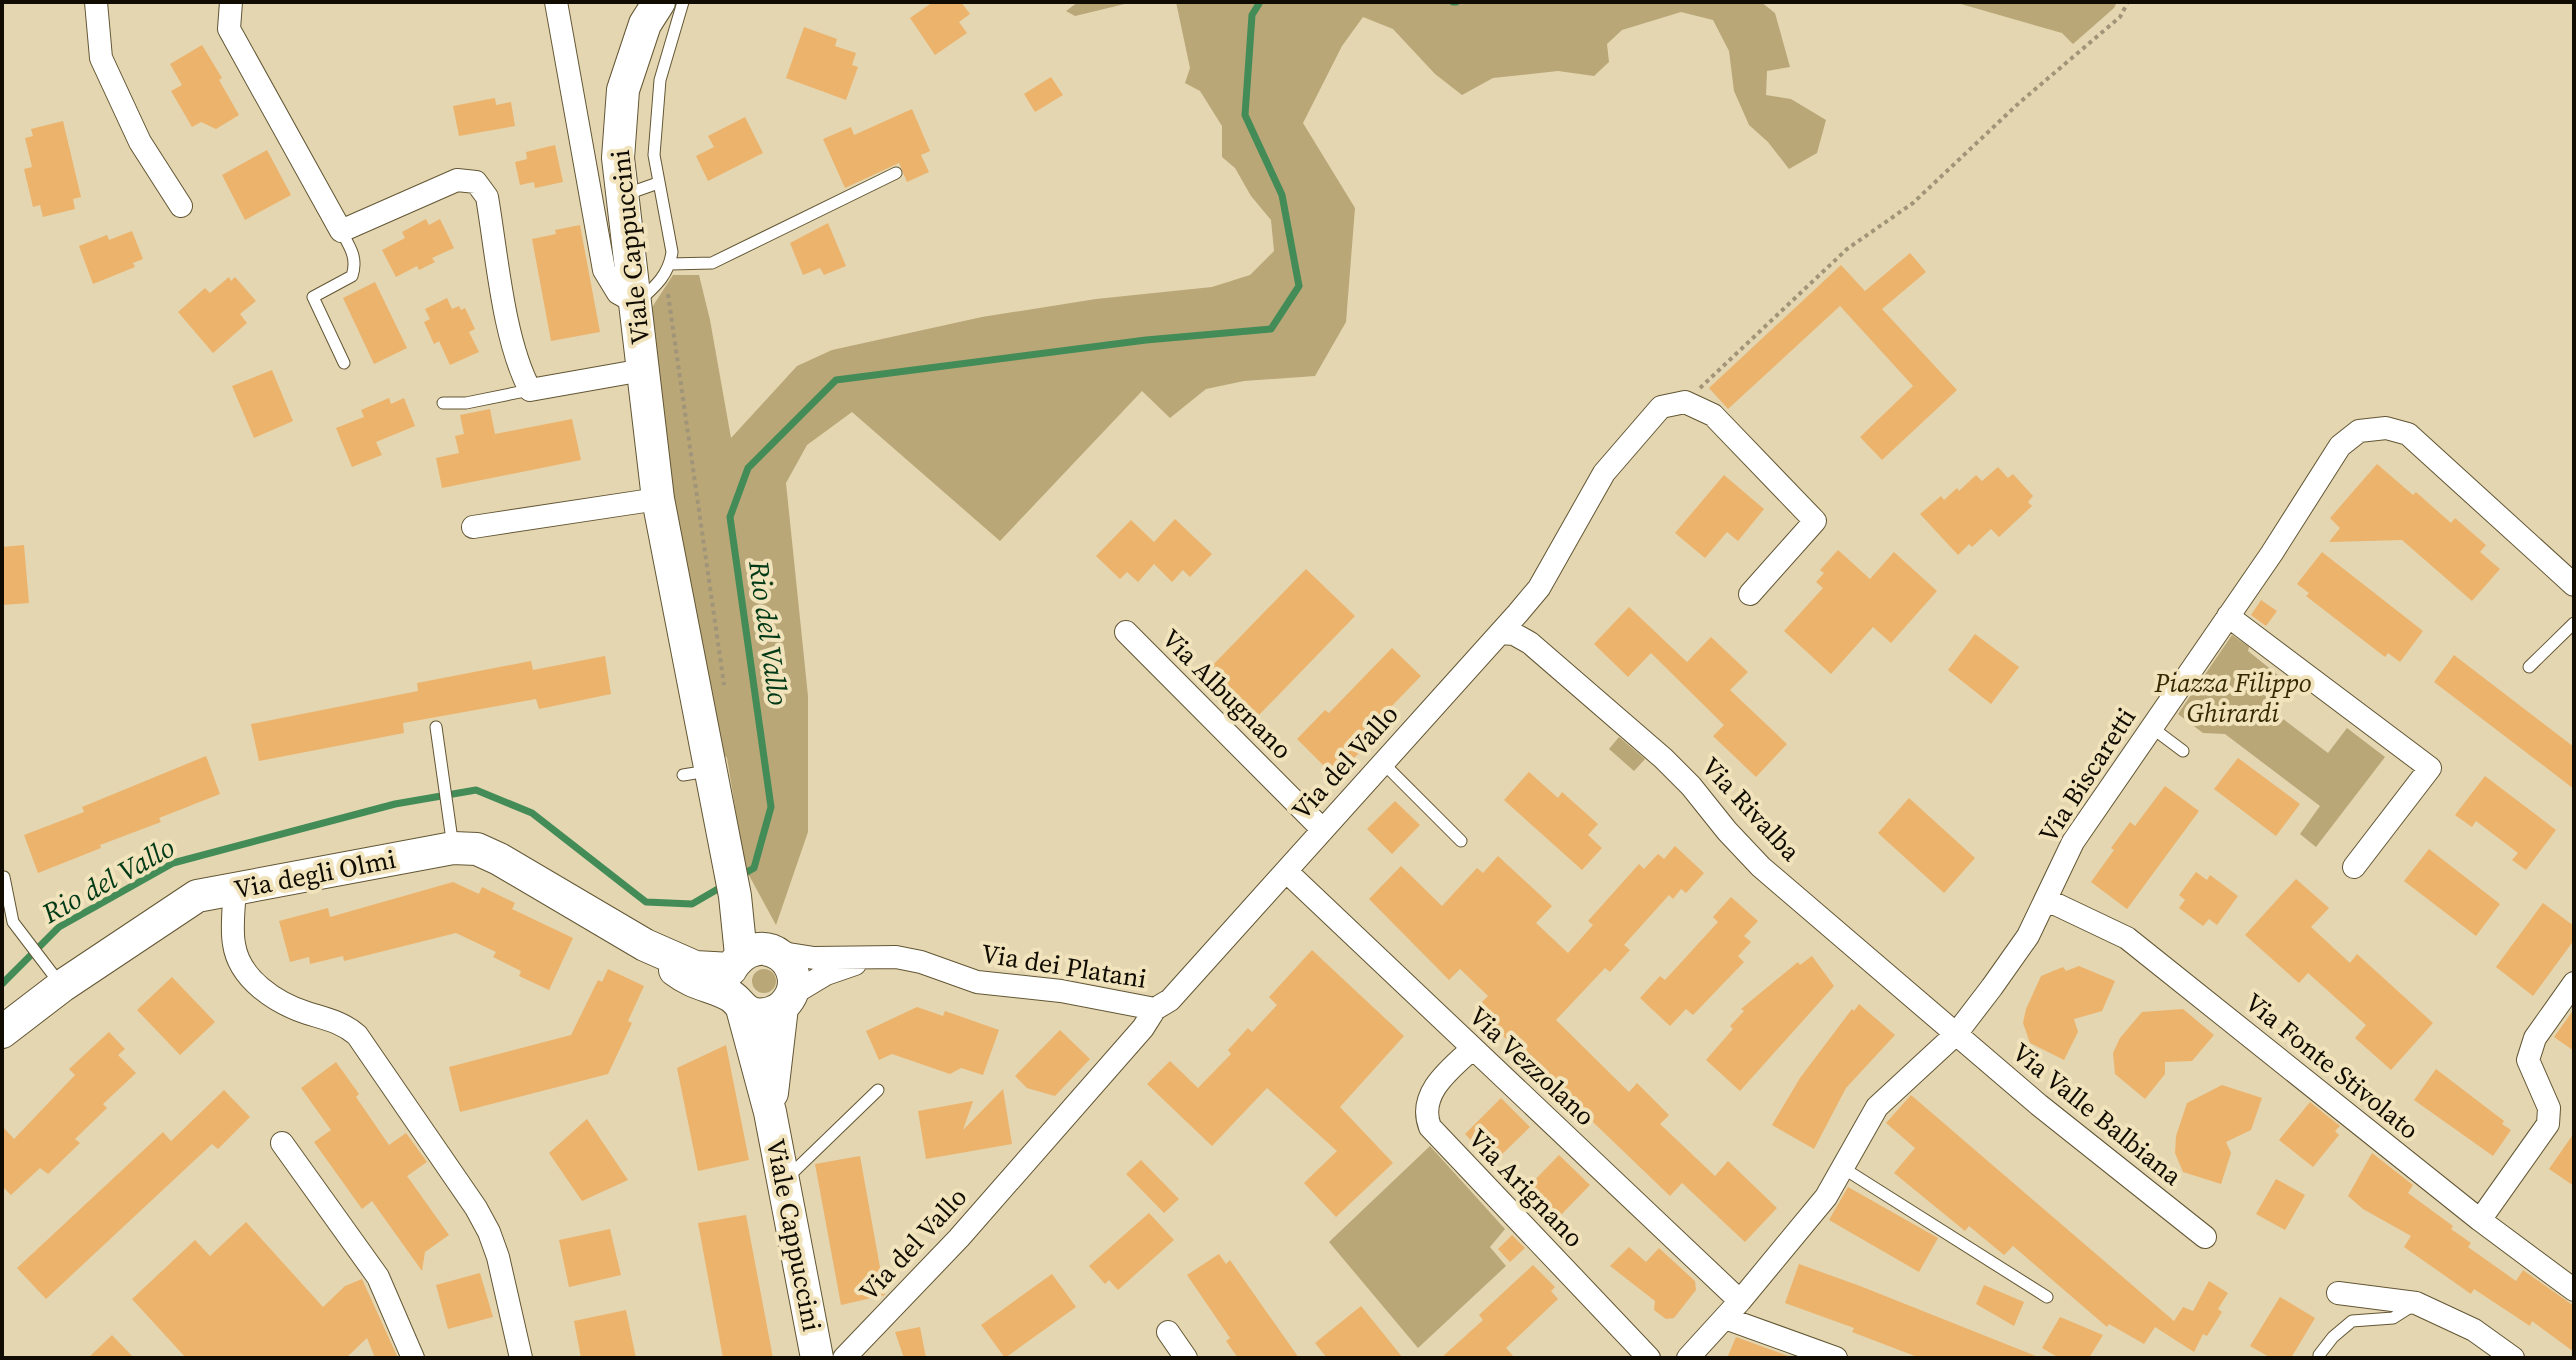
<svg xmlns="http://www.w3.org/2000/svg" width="2576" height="1360" viewBox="0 0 2576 1360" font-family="'Source Serif 4',serif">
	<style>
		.green { fill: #b9a778 }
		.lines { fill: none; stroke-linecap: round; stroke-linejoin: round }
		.stream { stroke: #438c57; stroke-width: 7 }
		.building { fill: #ecb36d }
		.lane-casing { stroke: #625634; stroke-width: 13 }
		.street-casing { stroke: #625634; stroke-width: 24 }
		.secondary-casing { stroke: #625634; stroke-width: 34 }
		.path { stroke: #a09578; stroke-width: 4; stroke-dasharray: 4 4; stroke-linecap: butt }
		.lane { stroke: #fff; stroke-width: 11 }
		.street { stroke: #fff; stroke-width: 22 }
		.secondary { stroke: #fff; stroke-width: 32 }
		.labels { text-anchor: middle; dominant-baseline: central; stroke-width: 8; stroke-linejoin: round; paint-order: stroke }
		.street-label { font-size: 26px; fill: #100c02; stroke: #f1e3bc }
		.park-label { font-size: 26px; font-style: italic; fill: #352903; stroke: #f1e3bc }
		.water-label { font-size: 28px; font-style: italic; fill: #003916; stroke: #f1e3bc }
	</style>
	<rect width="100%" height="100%" fill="#e4d6b0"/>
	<path class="green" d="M1078,2H1133L1075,16L1066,11Z
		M1176,2H1761L1775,13L1790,67L1767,71L1766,95L1791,99L1826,120L1817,153L1789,169L1768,142L1749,125L1734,91L1729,51L1713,20L1681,12L1622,30L1607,44L1609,62L1594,76L1558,71L1493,78L1462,95L1435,74L1393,29L1363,17L1342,46L1303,123L1355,208L1346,322L1315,376L1244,381L1206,389L1170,418L1142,391L1000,541L852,412L807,445L786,483L808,696V832L776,925L745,868L727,758L714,744L671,500L649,312L673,275H699L710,320L731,438L797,366L832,350L982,317L1096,299L1212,287L1250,275L1274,251L1271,220L1251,196L1235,168L1222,157V126L1200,91L1185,83L1190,68Z
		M1954,2H2117L2114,8L2073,44L2062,33Z
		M2232,635L2249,647L2248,651L2288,683L2270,709L2328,753L2347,728L2385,757L2316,847L2300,834L2320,806L2225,734L2203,733L2178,714Z
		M1619,737L1645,759L1634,771L1609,749Z
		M752 981a12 12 0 1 1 24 0a12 12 0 1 1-24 0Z
		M1430,1146L1505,1229L1490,1247L1506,1266L1418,1348L1329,1242Z"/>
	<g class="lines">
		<path class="stream" d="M1453,2H1456
			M740,876L754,868L771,807L730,517L748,468L836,380L1146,340L1271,329L1299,286L1282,195L1245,115L1252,15L1260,2
			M2,984L59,927L173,863L395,804L476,790L532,813L646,902L692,904L723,886"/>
	</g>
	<path class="building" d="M933,2H961L970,14L959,22L967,33L935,55L910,18Z
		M804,27L837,39L835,46L856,53L852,65L858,67L846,100L786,78Z
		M202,45L222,78L219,80L239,115L216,129L201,122L192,127L171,91L182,85L170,64Z
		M1051,77L1063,95L1035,112L1024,94Z
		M495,98L496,105L511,102L515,126L459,136L453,106Z
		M912,109L930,151L921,155L929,172L907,182L899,163L845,188L823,139L851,127L854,135Z
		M745,117L763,153L708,181L696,156L714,147L708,136Z
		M63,121L81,197L73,199L75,209L43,217L40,205L33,207L24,169L32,167L25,138L33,136L31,129Z
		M555,145L563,182L535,188L534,182L520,185L515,162L527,159L526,152Z
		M267,150L291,195L245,220L222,175Z
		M426,219L429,225L440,219L454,248L432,258L435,262L419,270L417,266L396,277L382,250L405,238L402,232Z
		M828,223L846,266L824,275L820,268L803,275L790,243Z
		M580,225L600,332L551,341L532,239L556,234L555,230Z
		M132,231L143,259L133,263L135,267L93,284L79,246L107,235L109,240Z
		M1910,253L1926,272L1882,309L1957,390L1882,460L1860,437L1913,386L1840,306L1728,409L1709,388L1841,265L1865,291Z
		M229,277L231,281L235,277L256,301L240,314L247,323L213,353L178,312L205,288L210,293Z
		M375,282L407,348L374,364L343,298Z
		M447,298L452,309L459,306L461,310L465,308L475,329L469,332L479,352L450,365L439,341L434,344L424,322L430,319L425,309Z
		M272,370L293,421L254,438L232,386Z
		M389,398L391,404L404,398L415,426L376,442L382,455L352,467L336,428L364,417L361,410Z
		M490,409L495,434L572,419L581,460L442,488L436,458L459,453L455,436L464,434L460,415Z
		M2377,464L2413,495L2416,492L2451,523L2455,518L2486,545L2480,552L2500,569L2472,601L2402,540L2329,542L2340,528L2330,518Z
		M1998,467L2008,478L2013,474L2033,496L2028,502L2032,506L1999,537L1991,529L1972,547L1969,544L1958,555L1920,514L1941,496L1944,500L1957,488L1959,491L1976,475L1982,481Z
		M1724,475L1764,509L1738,541L1727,532L1705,558L1675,533Z
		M1175,519L1212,554L1190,577L1183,570L1172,582L1154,564L1138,582L1127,572L1120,579L1096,556L1131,520L1154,542Z
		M24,545L29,603L2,605V547Z
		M1838,550L1870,579L1894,552L1937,591L1891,643L1873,627L1831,674L1784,631L1823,588L1816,582L1824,573L1820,570Z
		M2322,552L2423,631L2400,662L2388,653L2385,657L2306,596L2309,593L2297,584Z
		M1306,569L1355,616L1259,715L1210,668Z
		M2261,600L2277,611L2266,626L2251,615Z
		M1629,607L1687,662L1711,637L1748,672L1730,690L1787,744L1756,777L1713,736L1724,725L1651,653L1628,677L1594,644Z
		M1975,634L2019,667L1991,704L1948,670Z
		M1392,648L1421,676L1357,742L1364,748L1335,777L1297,739L1325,710L1329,713Z
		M2454,655L2574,747V789L2434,682Z
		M605,656L611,694L539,709L536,699L403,723L404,733L259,761L251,724L418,691L417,683L531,661L533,670Z
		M206,756L220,794L159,818L161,822L100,845L101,848L38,873L24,835L84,812L82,807Z
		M2238,758L2300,804L2276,836L2214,789Z
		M1529,772L1558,798L1562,792L1598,824L1588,835L1602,848L1582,870L1504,800Z
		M2485,776L2556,830L2526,870L2512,860L2518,853L2476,821L2472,827L2455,815Z
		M2165,786L2199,811L2127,909L2091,882L2114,850L2111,848L2130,822L2135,826Z
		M1909,798L1975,858L1944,893L1878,833Z
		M1395,801L1420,825L1392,854L1367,829Z
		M1675,846L1704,873L1686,893L1681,889L1673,899L1669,895L1624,945L1630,950L1610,972L1605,968L1556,1020L1629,1092L1637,1083L1669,1115L1660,1124L1715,1176L1728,1161L1777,1208L1745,1242L1682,1183L1670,1196L1475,1009L1488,996L1460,969L1449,980L1369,899L1401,866L1442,906L1477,868L1483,873L1498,856L1552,906L1536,923L1568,953L1593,925L1588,921L1639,864L1644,869L1658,854L1664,859Z
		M2429,849L2500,904L2476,936L2404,881Z
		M2196,872L2207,880L2210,875L2238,896L2217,925L2209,919L2203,926L2179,908L2185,900L2179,895Z
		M2296,879L2329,908L2311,927L2350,963L2357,954L2433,1023L2391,1070L2355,1038L2366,1025L2308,973L2299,983L2245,935Z
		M453,882L479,894L482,887L515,903L512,909L573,938L549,990L519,976L521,971L493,957L496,952L456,933L344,961L343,956L310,964L309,957L290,962L279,921L328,908L330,917Z
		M1731,897L1758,921L1744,936L1751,942L1738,956L1744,962L1693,1015L1686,1009L1670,1026L1640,998L1660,976L1665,980L1718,922L1713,917Z
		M2543,903L2574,926V940L2533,996L2496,967Z
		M1312,950L1404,1036L1340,1107L1393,1163L1336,1217L1304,1183L1337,1151L1267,1088L1212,1146L1147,1084L1170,1061L1198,1088L1231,1054L1228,1050L1248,1028L1252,1032L1277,1005L1269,997Z
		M1812,956L1834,986L1740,1091L1706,1060L1733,1029L1730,1026L1744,1011L1741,1009L1798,962L1800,965Z
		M2079,966L2115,981L2102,1011L2074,1019L2078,1032L2064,1060L2030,1043L2023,1023L2026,1009L2041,976L2063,967L2066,971Z
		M608,969L644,986L628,1021L632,1023L608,1074L460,1112L449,1067L571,1035L598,980L602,982Z
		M172,977L215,1022L180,1055L137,1010Z
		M1859,1004L1895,1035L1846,1088L1814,1149L1772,1125L1800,1078L1852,1009L1854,1011Z
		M917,1007L943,1016L945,1011L999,1030L983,1075L961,1068L950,1074L892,1054L879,1060L866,1031Z
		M2183,1009L2214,1035L2192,1061L2165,1062V1074L2145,1099L2115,1074L2113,1053L2120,1038L2142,1012Z
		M2574,1009V1051L2554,1037Z
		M1060,1030L1090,1059L1055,1096L1027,1088L1015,1076Z
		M109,1032L125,1049L118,1055L136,1073L103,1104L107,1108L75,1139L80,1143L48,1174L40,1168L11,1195L2,1186V1126L14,1139L75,1075L69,1069Z
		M726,1045L749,1160L698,1171L677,1068Z
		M336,1062L359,1094L356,1097L389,1145L406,1133L427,1162L407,1176L449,1235L425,1252L422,1271L372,1201L362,1209L314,1142L331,1130L301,1088Z
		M2436,1069L2504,1121L2502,1124L2511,1130L2493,1156L2414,1100Z
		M2222,1085L2262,1098L2251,1130L2226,1142L2231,1153L2221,1184L2183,1172L2175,1153L2176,1136L2187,1103Z
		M1003,1089L1012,1144L926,1159L918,1111L973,1101L963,1130Z
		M224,1090L250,1117L218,1149L212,1144L46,1299L17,1268L163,1132L171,1141Z
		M1911,1095L2174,1321L2183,1307L2193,1311L2209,1281L2228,1293L2218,1309L2222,1312L2207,1336L2203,1334L2194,1352L2155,1327L2144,1344L2109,1324L2107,1327L2013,1246L2004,1255L1969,1226L1965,1231L1894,1173L1915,1148L1886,1123Z
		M1501,1098L1530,1127L1493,1163L1465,1134Z
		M2310,1102L2340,1126L2335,1131L2339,1135L2313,1167L2279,1140Z
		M587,1119L628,1180L582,1201L549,1153Z
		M2574,1133V1186L2549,1169Z
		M2372,1153L2413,1185L2408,1193L2453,1226L2451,1229L2471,1243L2468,1247L2516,1281L2523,1270L2574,1306V1352L2532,1321L2530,1326L2474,1289L2471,1294L2404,1247L2411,1236L2363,1209L2348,1196Z
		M1559,1155L1590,1185L1553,1223L1522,1193Z
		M860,1156L885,1295L841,1305L815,1164Z
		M1141,1160L1179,1199L1164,1213L1126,1174Z
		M2276,1179L2305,1195L2285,1230L2256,1214Z
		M1848,1187L1938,1238L1919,1272L1829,1220Z
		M1149,1213L1174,1240L1118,1290L1109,1280L1105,1284L1089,1266Z
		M746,1215L773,1358H723L698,1223Z
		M246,1222L323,1307L345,1286L362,1279L398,1358H375L367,1338L346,1358H186L132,1299L195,1240L210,1256Z
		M610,1229L621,1275L569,1287L559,1240Z
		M1512,1235L1525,1248L1510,1262L1498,1249Z
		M1629,1247L1646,1262L1659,1248L1695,1281L1696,1290L1674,1318L1666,1319L1654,1310L1655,1301L1610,1266Z
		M1219,1254L1226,1264L1230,1260L1299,1358H1238L1226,1341L1230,1338L1187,1275Z
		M1799,1264L1860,1286L2041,1358H1920L1852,1332L1854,1328L1785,1303Z
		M1533,1265L1555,1287L1551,1291L1558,1299L1506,1348L1515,1358H1441L1483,1320L1479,1315Z
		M480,1273L493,1317L448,1329L436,1285Z
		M1052,1274L1076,1307L1005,1358L981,1325Z
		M1984,1285L2024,1302L2014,1326L1976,1304Z
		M2280,1297L2315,1318L2291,1358H2271L2250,1346Z
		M1361,1306L1403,1358H1327L1315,1343Z
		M626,1310L636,1358H581L574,1321Z
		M2060,1317L2103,1335L2089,1358H2059L2042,1348Z
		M920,1327L926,1358H904L895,1332Z
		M112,1335L134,1358H88Z
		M1736,1337L1788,1356L1787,1358H1727Z"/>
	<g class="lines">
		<defs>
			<path id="lane" d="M624,195L658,183
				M341,231C350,247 358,258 352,276L313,297L344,363
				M670,264L712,263L896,173
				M640,300C656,286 669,274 672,252L654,155L660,80L683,2
				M443,403H466L530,390
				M2529,667L2574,623
				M436,727L453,847
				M2151,727L2183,751
				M1382,762L1461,841
				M683,775L708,771
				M4,877L13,922L61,985
				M1843,1168L2047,1297
				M787,1178L878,1090
				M2319,1355L2333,1337L2352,1321L2393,1318L2412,1306"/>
			<path id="street" d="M96,2L101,58L140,142L181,206
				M231,2L229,29L341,231L457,180L476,182L487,197C497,255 503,339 530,390L643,370
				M556,2L604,270L618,293L636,303
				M473,527L658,499
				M2228,616L2430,768L2354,867
				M1126,632L1322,829
				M1500,633L1514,634L1530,643L1663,758L1691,786L1727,831L1761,867L2039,1105L2205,1237
				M1286,871L1740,1301
				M235,889C234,907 231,927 234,944C239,979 276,1003 307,1013C326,1019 342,1022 357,1035L476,1208L489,1232L498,1257L521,1358
				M2047,900L2127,938L2480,1220L2574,1290
				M776,952L814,958L896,957L921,962L977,982L1061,991L1155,1009
				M791,995L826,974L855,964
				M1472,1049C1450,1069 1417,1094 1430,1127L1649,1358
				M282,1143L378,1277L413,1358
				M2480,1220L2548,1124L2549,1108L2528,1060L2535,1038L2574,983
				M2338,1293L2416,1303L2474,1330L2513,1358
				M1725,1318L1836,1358
				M1168,1332L1186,1358
				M844,1358L959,1238L1143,1028L1155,1009L1170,1000L1518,613L1539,588L1604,473L1661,407L1685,402L1713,415L1815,521L1750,594
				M1688,1358L1740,1301L1826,1197L1877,1107L1956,1034L1992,987L2028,936L2073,842L2272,553L2340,446L2359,431L2386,428L2408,434L2574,585"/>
			<path id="secondary" d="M659,2L645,24L623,90L618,158L658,499L735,896L741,955
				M675,970C696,986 712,985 731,996C740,1002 743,1012 755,1014C765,1016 777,1012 784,1005C817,970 760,920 730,970
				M742,1008L770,1112L817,1358
				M2,1032L62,986L197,896L453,848L477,849L499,859L645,945L695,967L731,969
				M772,1093L782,1007"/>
		</defs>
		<use href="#lane" class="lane-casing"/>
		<use href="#street" class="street-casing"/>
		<use href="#secondary" class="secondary-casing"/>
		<path class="path" d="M668,294L724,685
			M1700,388L1847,249L1913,203L2019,103L2120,17L2128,2"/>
		<use href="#lane" class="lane"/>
		<use href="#street" class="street"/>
		<use href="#secondary" class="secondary"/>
	</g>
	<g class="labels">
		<g class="street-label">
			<text transform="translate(630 247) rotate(-96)">Viale Cappuccini</text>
			<text transform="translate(1227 694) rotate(45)">Via Albugnano</text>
			<text transform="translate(1345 762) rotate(-48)">Via del Vallo</text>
			<text transform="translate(2087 775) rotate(-57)">Via Biscaretti</text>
			<text transform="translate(1751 809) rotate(47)">Via Rivalba</text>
			<text transform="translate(315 874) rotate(-11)">Via degli Olmi</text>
			<text transform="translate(1064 966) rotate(9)">Via dei Platani</text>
			<text transform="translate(1532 1066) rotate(43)">Via Vezzolano</text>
			<text transform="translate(2332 1066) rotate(39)">Via Fonte Stivolato</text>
			<text transform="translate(2097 1114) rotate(39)">Via Valle Balbiana</text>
			<text transform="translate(1526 1188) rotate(46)">Via Arignano</text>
			<text transform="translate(794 1235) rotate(79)">Viale Cappuccini</text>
			<text transform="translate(913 1244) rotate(-47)">Via del Vallo</text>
		</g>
		<g class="park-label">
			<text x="2233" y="683">Piazza Filippo<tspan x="2233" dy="30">Ghirardi</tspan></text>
		</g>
		<g class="water-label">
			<text transform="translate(769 633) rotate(82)">Rio del Vallo</text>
			<text transform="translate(108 880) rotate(-29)">Rio del Vallo</text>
		</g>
	</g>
	<rect width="2576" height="1360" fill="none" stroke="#100c02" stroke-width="8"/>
</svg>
